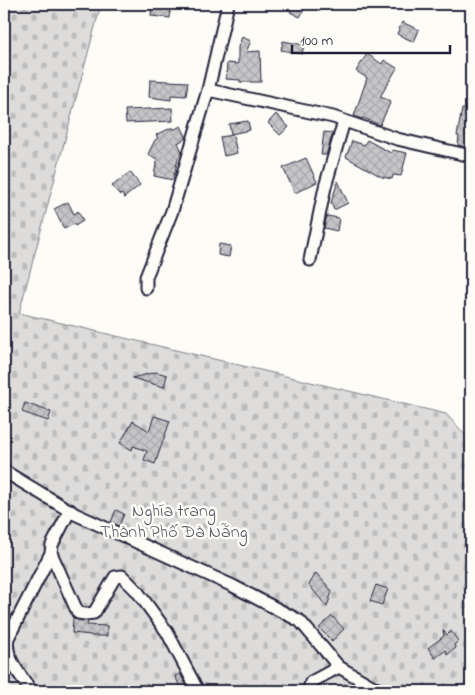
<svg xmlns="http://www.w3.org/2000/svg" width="475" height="695" viewBox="0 0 475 695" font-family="'Indie Flower',sans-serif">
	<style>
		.cemetery { fill: url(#cemetery-stones); stroke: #807f8b }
		.building { fill: url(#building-cross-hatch); stroke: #22223b }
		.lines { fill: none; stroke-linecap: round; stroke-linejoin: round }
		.street-casing { stroke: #22223b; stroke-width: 15 }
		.street { stroke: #fdfcf7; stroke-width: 11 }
		.labels { text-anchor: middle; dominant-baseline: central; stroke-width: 5; stroke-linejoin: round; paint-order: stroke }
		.park-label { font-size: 18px; fill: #5a5a6b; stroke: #fdfcf7 }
	</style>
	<defs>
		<pattern id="cemetery-stones" width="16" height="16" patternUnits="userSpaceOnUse" patternTransform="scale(1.25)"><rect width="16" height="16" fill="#dddcdb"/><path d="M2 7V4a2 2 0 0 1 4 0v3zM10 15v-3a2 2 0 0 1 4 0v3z" fill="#bdbcbd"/></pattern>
		<pattern id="building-cross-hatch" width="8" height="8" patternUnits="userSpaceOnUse" patternTransform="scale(1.25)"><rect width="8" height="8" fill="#c6c6c8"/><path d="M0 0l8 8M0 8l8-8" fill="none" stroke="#aaaaad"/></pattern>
	</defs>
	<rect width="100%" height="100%" fill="#fdfcf7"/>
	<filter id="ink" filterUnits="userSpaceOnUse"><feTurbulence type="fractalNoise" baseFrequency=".02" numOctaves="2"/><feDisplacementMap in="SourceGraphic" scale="10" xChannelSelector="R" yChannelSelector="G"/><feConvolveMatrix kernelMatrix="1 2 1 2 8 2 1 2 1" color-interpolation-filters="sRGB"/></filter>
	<g filter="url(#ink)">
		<path class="cemetery" d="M4,4H101L19,313L446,414L471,441V691H4Z"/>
		<path class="building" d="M152,4H171L170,18L151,16Z
			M295,4L305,8L300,17L290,12Z
			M402,22L419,30L414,42L397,34Z
			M242,37L251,41L246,52L260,51L261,82H240V80L226,79L227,63L238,64V47Z
			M283,41L304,45L302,54L281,50Z
			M367,54L382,64L384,60L397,68L380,97L391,101L380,125L363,118L362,119L354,116L367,78L356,71Z
			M150,80L188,82L186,96L171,95V100L149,97Z
			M172,108L173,121L126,123L125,110Z
			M462,109L471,110V148L458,145L459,136H457Z
			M276,114L289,127L280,135L268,123Z
			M248,121L250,130L231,134L229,124Z
			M181,126L186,136V138L178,143L182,151L178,159L173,180L154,176L157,159L148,154L155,140L158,138L156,135L173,127V130Z
			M324,132L333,133L326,155H321Z
			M233,135L237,153L224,156L220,137Z
			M367,140L391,153L392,150L407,153L401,176L393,175L392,179L382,177L346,157L352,141L364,145Z
			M306,158L317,182L295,193L283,168Z
			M130,172L140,185L124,198L122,194L120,195L112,186Z
			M338,181L348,203L334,210L331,203Z
			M68,202L74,214L78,211L83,221L75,226L74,224L64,229L54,209Z
			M327,216L339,218L337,231L324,228Z
			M219,244L231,246L229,257L218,255Z
			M156,372L167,375L164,387L132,378Z
			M25,403L51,412L48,421L22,412Z
			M154,416L170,421L155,464L144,460L147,451L133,446L132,450L120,443L133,421L149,431Z
			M116,510L124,514L119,526L111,522Z
			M316,573L332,591L327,607L309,585Z
			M376,585L388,589L382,605L370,601Z
			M332,616L344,629L332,641L319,628Z
			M73,619L88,621L87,625L107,626V636H91V635L72,633Z
			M443,630L447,635L451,631L458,641L454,645L456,648L447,655L446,650L435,658L428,648L444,636Z
			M180,674L190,691H182L175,676Z"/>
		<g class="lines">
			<defs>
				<path id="street" d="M208,90L333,117L397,139L471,156
					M310,260L325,187L344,121
					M146,288V277L172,211L208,90L228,4
					M4,471L75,514L233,586L300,621L339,667L377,689L385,691
					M51,553L78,613L85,614L94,613L115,577L122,576L137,591L167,632L198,691
					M31,691C21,675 4,658 8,638L51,553L52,545L70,510
					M309,691L311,682L339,667"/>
			</defs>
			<use href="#street" class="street-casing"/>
			<use href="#street" class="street"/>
		</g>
	</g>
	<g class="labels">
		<g class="park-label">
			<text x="174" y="512">Nghĩa trang<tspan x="174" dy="21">Thành Phố Đà Nẵng</tspan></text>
		</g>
	</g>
	<rect width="475" height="695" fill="none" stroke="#fdfcf7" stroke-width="20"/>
	<rect x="10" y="10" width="455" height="675" fill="none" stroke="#22223b" stroke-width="2" filter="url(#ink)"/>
	<path d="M292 45v8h158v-8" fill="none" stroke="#22223b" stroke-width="2.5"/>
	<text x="300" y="45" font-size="15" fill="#22223b" stroke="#fdfcf7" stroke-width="4" paint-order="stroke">100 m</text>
</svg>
